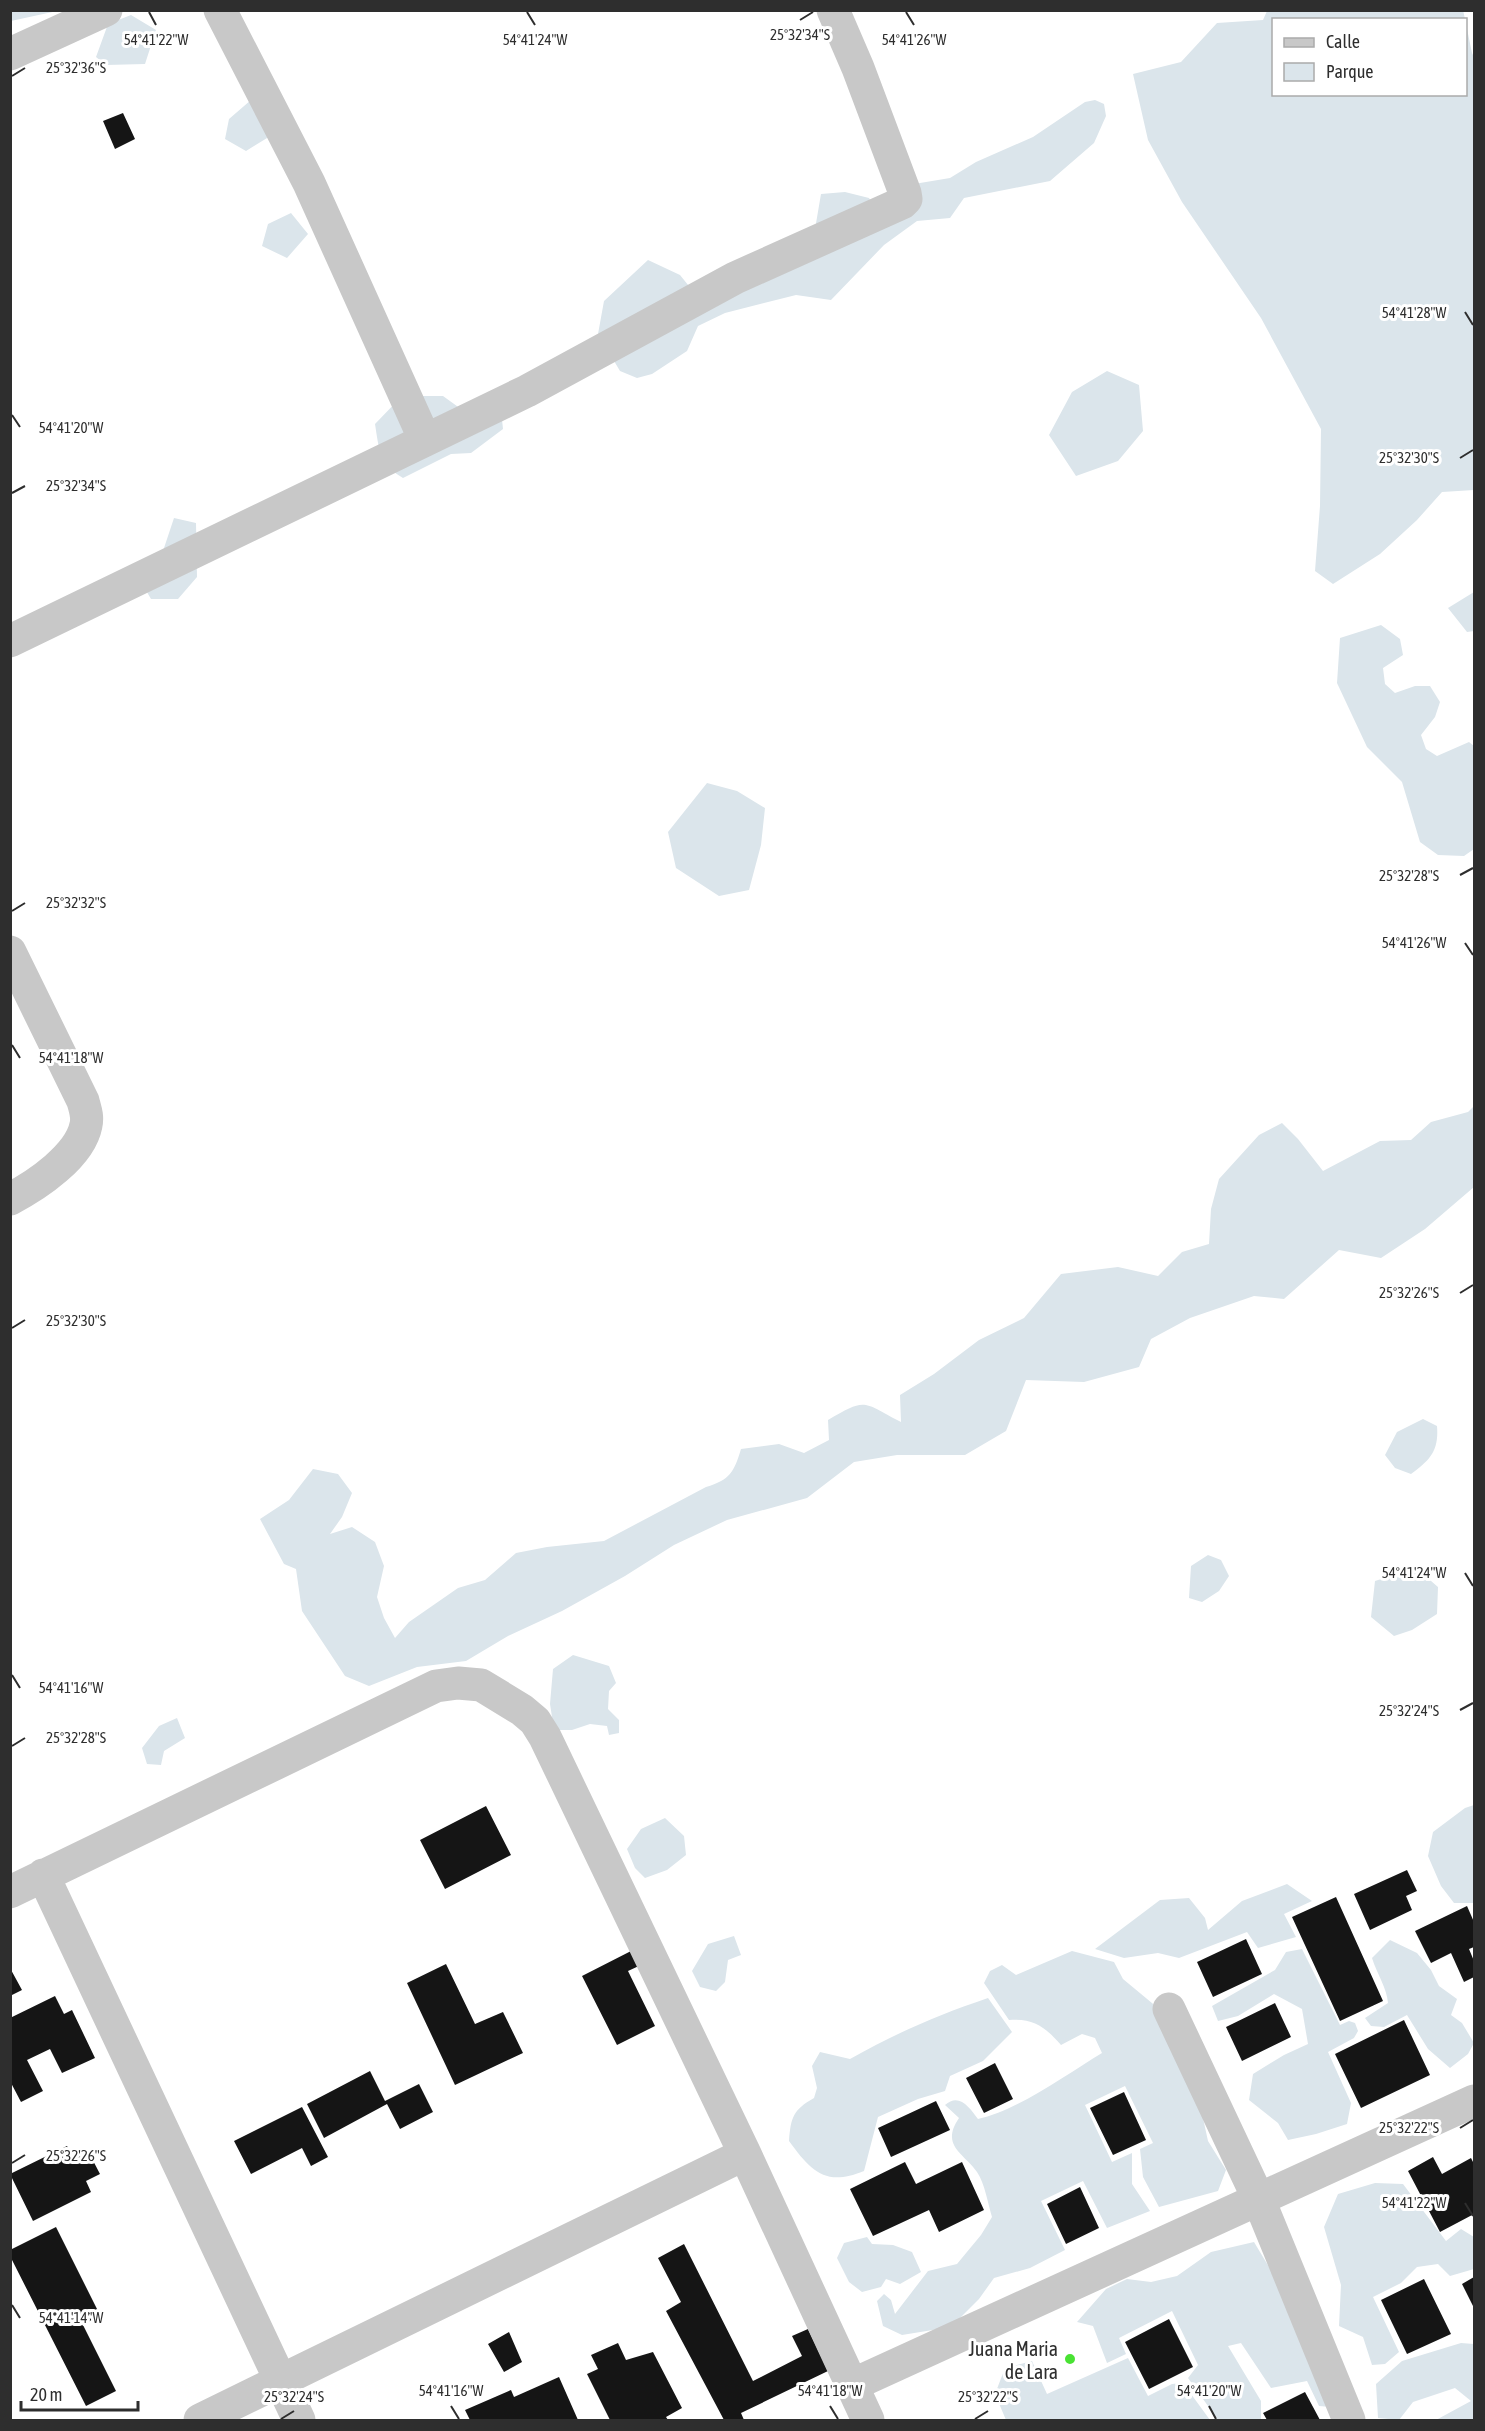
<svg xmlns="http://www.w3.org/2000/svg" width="1485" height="2431" viewBox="0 0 1485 2431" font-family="'Asap Condensed',sans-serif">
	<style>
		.green { fill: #dbe5eb }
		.building { fill: #151515 }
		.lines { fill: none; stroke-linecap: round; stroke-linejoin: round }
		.minor { stroke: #c8c8c8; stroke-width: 33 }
		.ticks { fill: none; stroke: #2e2e2e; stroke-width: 2 }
		.poi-dot { fill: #49e233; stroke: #fff; stroke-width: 2 }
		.labels { text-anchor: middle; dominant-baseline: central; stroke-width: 6; stroke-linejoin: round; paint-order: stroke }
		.poi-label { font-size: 20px; fill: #2e2e2e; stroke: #fff; text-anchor: end }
		.ticks-label { font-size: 15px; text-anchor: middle; fill: #2e2e2e; stroke: #fff; stroke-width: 6; stroke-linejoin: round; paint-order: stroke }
	</style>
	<rect width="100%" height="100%" fill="#fff"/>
	<path class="green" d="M11,10H57V11L11,21Z
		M1267,11L1463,10L1465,19L1274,20V94H1466V24L1472,53L1474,57V490L1442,492L1417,520L1380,554L1333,584L1315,571L1320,506L1321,429L1261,318L1182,202L1148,140L1133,74L1181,62L1217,23L1263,20Z
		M131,15L156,30L145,64L106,65L96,57L108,24Z
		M251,100L272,135L246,151L225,139L229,119Z
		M1095,100L1104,104L1106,116L1094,143L1050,181L964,198L950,218L917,221L884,245L831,300L796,295L725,313L698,326L687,351L652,374L637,378L620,371L598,334L604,301L648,260L680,275L705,306L814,235L821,194L845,192L869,198L881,220L902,186L950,178L976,162L1033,137L1085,102Z
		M291,213L308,234L287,258L262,246L268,224Z
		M1107,371L1139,385L1143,431L1118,461L1076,476L1049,435L1072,392Z
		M402,396H443L461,409L501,410L503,429L471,453L451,454L403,478C379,464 379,449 375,424Z
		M174,518L196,523L197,577L178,599H151L141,582L162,554Z
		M1474,592V631L1467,632L1448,608Z
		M1381,625L1400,639L1403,655L1383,668L1385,684L1395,693L1415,686H1430L1440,702L1435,717L1421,735L1426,749L1437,756L1469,742L1474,746V849L1464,856L1438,855L1420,842L1402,782L1367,747L1337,683L1340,638Z
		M707,783L737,791L765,808L761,845L749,890L719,896L676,868L668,832Z
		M1474,1106V1187L1425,1229L1381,1258L1339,1250L1284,1299L1254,1296L1190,1318L1151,1339L1139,1367L1084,1382L1026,1380L1006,1431L965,1455H897L854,1462L807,1498L727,1520L674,1545L625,1576L562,1611L508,1636L466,1661L417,1667L369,1686L345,1676L302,1611L296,1569L284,1564L260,1519L289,1500L313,1469L338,1474L352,1493L342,1517L330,1534L352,1527L375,1542L384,1566L377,1597L384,1618L395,1638L409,1622L458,1588L485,1580L516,1553L547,1547L604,1541L706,1487C730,1480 734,1472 741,1449L779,1444L804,1453L829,1440L828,1420C867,1397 862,1402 901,1422L900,1395L934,1374L979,1340L1024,1318L1061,1274L1118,1267L1158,1276L1182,1252L1209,1244L1211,1209L1219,1179L1259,1135L1282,1123L1298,1139L1323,1171L1380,1141L1411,1140L1431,1122L1468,1112Z
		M1423,1419L1437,1426C1439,1451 1430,1460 1411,1474L1395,1468L1385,1455L1397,1432Z
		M1208,1555L1221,1560L1229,1576L1219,1591L1202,1602L1189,1598L1191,1566Z
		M1416,1568L1438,1587L1437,1614L1412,1630L1394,1636L1371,1617L1375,1581Z
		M573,1655L609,1666L616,1683L609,1691L608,1709L619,1720V1733L609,1735L607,1726L590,1724L572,1730H554L550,1704L553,1669Z
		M177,1718L185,1738L164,1751L161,1765L147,1764L142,1748L159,1726Z
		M1474,1805V1903H1454L1441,1886L1428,1856L1433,1832L1465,1808Z
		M665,1818L684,1836L686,1855L667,1870L645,1878L635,1868L627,1849L641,1829Z
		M1287,1884L1312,1901L1284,1914L1296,1937L1258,1948L1247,1932L1179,1958L1158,1953L1124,1958L1095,1949L1160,1900L1189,1898L1205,1918L1208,1930L1242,1901Z
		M734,1936L741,1955L728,1960L725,1982L716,1991L700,1987L692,1971L708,1944Z
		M1390,1940L1417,1953L1431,1970L1439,1986L1457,1999L1451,2015L1462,2023L1474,2043L1468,2054L1450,2068L1428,2049L1407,2015L1384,2027L1371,2026L1365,2018L1388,2003C1387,1988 1377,1974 1372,1958Z
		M1302,1949L1340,2025L1349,2021L1355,2023L1358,2031L1354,2038L1328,2052L1351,2103L1347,2124L1316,2134L1288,2140L1278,2123L1249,2100L1253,2074L1284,2055L1308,2044L1302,2009L1274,1994L1238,2016L1218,2021L1212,2006L1275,1970L1286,1952Z
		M1072,1951L1114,1962L1123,1979L1164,2013L1199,2100L1208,2141L1226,2170L1218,2191L1159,2207L1143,2177L1140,2149L1153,2143L1125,2086L1085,2105L1112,2162L1132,2153V2184L1150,2211L1107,2228L1083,2181L1041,2201L1065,2250L1030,2268L994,2278L979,2299L951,2327L902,2335L883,2326L877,2301L884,2294L891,2300L895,2314L928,2271L957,2264L981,2235L992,2217C988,2204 985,2184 977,2172C964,2153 940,2146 959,2118L945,2105C959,2092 970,2108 978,2119C1017,2111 1067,2074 1102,2053L1095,2038L1082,2034L1061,2045C1045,2027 1034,2018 1009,2020L984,1983L990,1971L1002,1965L1016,1975Z
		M988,1998L1012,2032L983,2061L950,2076L945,2091L918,2099L878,2117L864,2171C825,2187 811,2171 789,2141C791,2117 793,2110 814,2098L817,2088L812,2066L820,2052L850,2059C896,2033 938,2015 988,1998Z
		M1375,2183L1403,2184L1446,2241L1461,2229L1474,2237V2269L1450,2276L1438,2264L1417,2267L1401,2283L1373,2297L1399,2352L1385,2364L1372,2365L1363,2337L1339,2326L1341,2285L1324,2227L1338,2194Z
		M867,2237L872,2244L893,2245L912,2252L921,2272L900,2284L886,2279L881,2287L862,2292L849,2282L837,2258L844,2243Z
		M1254,2242L1272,2272L1331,2407L1319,2406L1307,2381L1271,2388L1241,2343L1228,2346L1261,2401V2420H1218L1188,2378L1198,2365L1172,2311L1119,2338L1126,2354L1107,2363L1093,2326L1077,2322L1106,2289L1127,2279L1151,2282L1177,2276L1211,2252Z
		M1461,2343L1474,2344V2420H1436L1471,2401L1455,2388L1413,2402L1399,2420L1378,2418L1376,2384L1402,2361Z
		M1128,2358L1148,2396L1172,2384L1183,2383L1210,2420H1006L995,2394L1005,2368L1032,2361L1047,2394Z"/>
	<path class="building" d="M123,113L135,139L115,149L103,121Z
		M486,1806L511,1855L445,1889L420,1840Z
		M1407,1870L1417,1891L1406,1896L1412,1910L1370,1930L1354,1894Z
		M1336,1897L1383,2001L1340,2021L1292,1917Z
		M1467,1906L1474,1922V1947L1469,1949L1474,1961V1977L1464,1982L1451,1953L1431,1963L1415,1931Z
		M1246,1939L1262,1974L1213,1997L1197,1962Z
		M633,1950L641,1965L628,1971L655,2026L617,2045L582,1976Z
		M446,1964L475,2024L503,2012L523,2053L455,2085L407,1983Z
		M10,1968L22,1990L10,1996Z
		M55,1996L64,2014L72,2010L95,2058L62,2073L50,2049L27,2060L43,2091L21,2102L10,2081V2018Z
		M1275,2003L1291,2037L1242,2061L1226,2027Z
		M1404,2020L1430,2075L1361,2108L1335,2054Z
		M995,2063L1013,2099L984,2113L966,2078Z
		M370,2071L385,2101L419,2084L433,2112L400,2129L387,2104L324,2138L307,2104Z
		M1124,2092L1146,2140L1113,2155L1090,2108Z
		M936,2101L950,2130L891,2157L878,2128Z
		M302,2107L328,2157L311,2166L302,2148L251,2174L234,2141Z
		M67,2146L74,2159L88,2151L100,2174L86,2181L91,2192L33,2221L10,2174Z
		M1433,2157L1442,2174L1471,2158L1474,2164V2214L1440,2232L1408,2171Z
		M905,2162L916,2184L962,2162L984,2210L939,2232L929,2210L873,2236L850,2189Z
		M1080,2187L1099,2228L1066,2244L1047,2204Z
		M56,2227L100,2315L83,2325L116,2391L86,2406L10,2256V2250Z
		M684,2244L753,2381L802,2356L792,2336L808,2329L828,2371L741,2413L744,2420H724L666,2311L681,2302L658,2258Z
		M1474,2277V2308L1462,2284Z
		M1424,2279L1451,2334L1407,2354L1381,2300Z
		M1169,2319L1193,2367L1149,2389L1125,2342Z
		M509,2332L522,2362L504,2372L488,2344Z
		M618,2343L626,2360L653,2352L682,2408L666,2417L668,2420H610L587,2374L598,2369L591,2355Z
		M559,2377L578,2420H470L465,2410L511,2390L514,2397Z
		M1305,2392L1320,2420H1267L1263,2413Z"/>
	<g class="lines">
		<path class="minor" d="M220,10L309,183L425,440
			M10,54L106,10
			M10,641L527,391L735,278L902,203L906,199L905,193L858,68L833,10
			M10,952L83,1101C85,1109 88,1116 86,1125C80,1156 37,1185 10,1199
			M43,1875L299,2420
			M10,1892L436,1686L458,1683L481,1685L522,1710L535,1721L545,1737L745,2154L868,2420
			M1169,2009L1259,2200L1349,2420
			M852,2385L1474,2101
			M200,2420L745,2154"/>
	</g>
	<path class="ticks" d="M149,12L156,25M527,12L535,25M906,12L914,25M800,20L813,12M12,76L25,68M1465,312L1473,325M12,415L20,427M1460,458L1473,450M12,493L25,486M1460,875L1473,868M12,911L25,903M1465,943L1473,955M12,1045L20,1058M1460,1293L1473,1285M12,1328L25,1320M1465,1573L1473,1586M12,1675L20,1688M1460,1710L1473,1703M12,1746L25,1738M1460,2128L1473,2120M12,2163L25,2155M1465,2203L1473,2216M12,2305L20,2318M451,2406L459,2419M830,2406L838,2419M1209,2406L1216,2419M281,2419L294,2411M975,2419L988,2411"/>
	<circle class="poi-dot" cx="1070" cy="2359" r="6"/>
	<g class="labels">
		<g class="poi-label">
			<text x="1058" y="2348">Juana Maria<tspan x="1058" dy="23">de Lara</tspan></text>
		</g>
	</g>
	<g class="ticks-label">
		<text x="800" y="40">25°32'34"S</text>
		<text x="156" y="45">54°41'22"W</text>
		<text x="535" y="45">54°41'24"W</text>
		<text x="914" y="45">54°41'26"W</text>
		<text x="76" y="73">25°32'36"S</text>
		<text x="1414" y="318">54°41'28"W</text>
		<text x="71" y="433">54°41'20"W</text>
		<text x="1409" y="463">25°32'30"S</text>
		<text x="76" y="491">25°32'34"S</text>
		<text x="1409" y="881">25°32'28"S</text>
		<text x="76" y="908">25°32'32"S</text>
		<text x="1414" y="948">54°41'26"W</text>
		<text x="71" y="1063">54°41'18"W</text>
		<text x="1409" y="1298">25°32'26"S</text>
		<text x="76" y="1326">25°32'30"S</text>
		<text x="1414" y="1578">54°41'24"W</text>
		<text x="71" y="1693">54°41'16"W</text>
		<text x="1409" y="1716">25°32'24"S</text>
		<text x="76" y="1743">25°32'28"S</text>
		<text x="1409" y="2133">25°32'22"S</text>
		<text x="76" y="2161">25°32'26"S</text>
		<text x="1414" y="2208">54°41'22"W</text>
		<text x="71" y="2323">54°41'14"W</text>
		<text x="451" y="2396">54°41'16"W</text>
		<text x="830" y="2396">54°41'18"W</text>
		<text x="1209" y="2396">54°41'20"W</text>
		<text x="294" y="2402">25°32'24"S</text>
		<text x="988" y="2402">25°32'22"S</text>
	</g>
	<rect width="1485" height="2431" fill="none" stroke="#2e2e2e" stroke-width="24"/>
	<rect x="1272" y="18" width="195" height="78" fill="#ffffff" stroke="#ababab" stroke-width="1.5"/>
	<rect x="1284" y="38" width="30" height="9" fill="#c8c8c8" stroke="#ababab" stroke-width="1.5"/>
	<text x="1326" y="48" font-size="18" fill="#2e2e2e">Calle</text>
	<rect x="1284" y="63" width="30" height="18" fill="#dbe5eb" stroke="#ababab" stroke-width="1.5"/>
	<text x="1326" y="78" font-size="18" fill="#2e2e2e">Parque</text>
	<path d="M21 2401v9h117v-9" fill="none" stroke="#2e2e2e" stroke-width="3"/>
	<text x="30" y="2401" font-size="18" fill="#2e2e2e" stroke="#ffffff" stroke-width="4.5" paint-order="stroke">20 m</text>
</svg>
